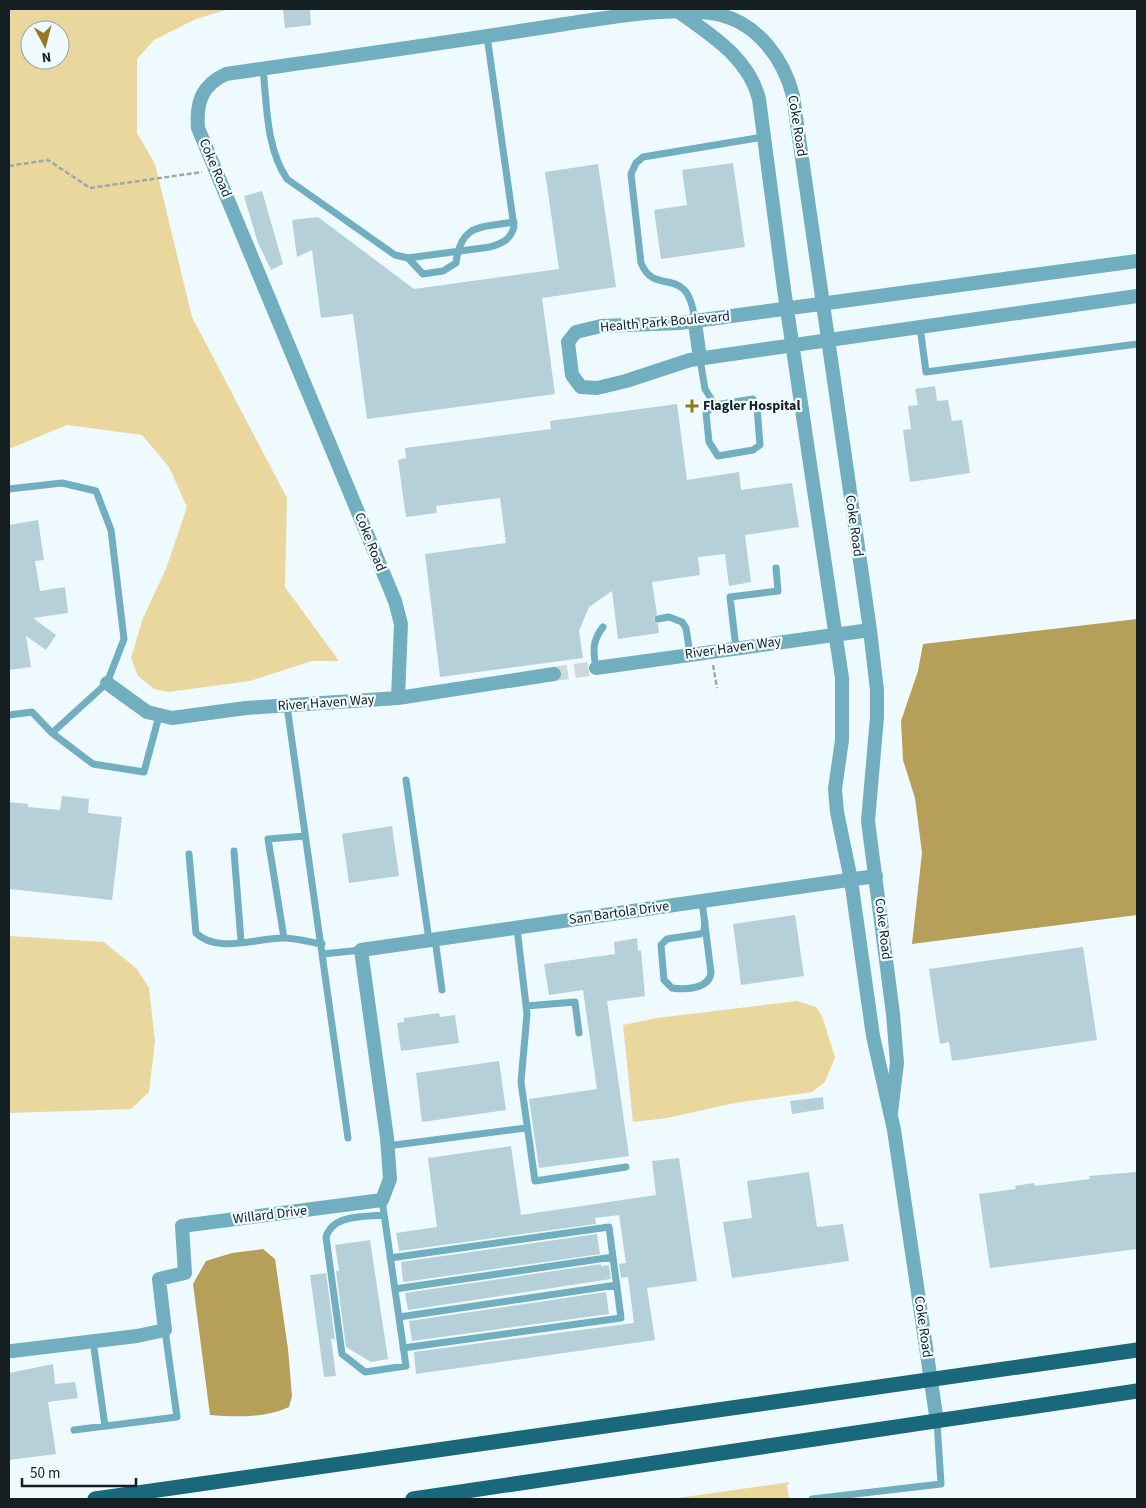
<svg xmlns="http://www.w3.org/2000/svg" width="1146" height="1508" viewBox="0 0 1146 1508" font-family="'Source Sans 3',sans-serif">
	<style>
		.green { fill: #e9d79e; fill-rule: evenodd }
		.water { fill: #b59f59 }
		.building { fill: #b5d0d9 }
		.lines { fill: none; stroke-linecap: round; stroke-linejoin: round }
		.street-tunnel { stroke: #ced9dd; stroke-width: 14; stroke-dasharray: 14 7; stroke-linecap: butt }
		.path { stroke: #9da8ab; stroke-width: 2.5; stroke-dasharray: 5 2.5; stroke-linecap: butt }
		.lane { stroke: #70aec0; stroke-width: 7 }
		.street { stroke: #70aec0; stroke-width: 14 }
		.primary { stroke: #19687c; stroke-width: 15 }
		.poi-dot { fill: #937a21; stroke: #effafe; stroke-width: 2 }
		.labels { text-anchor: middle; dominant-baseline: central; stroke-width: 4.5; stroke-linejoin: round; paint-order: stroke }
		.street-label { font-size: 14px; fill: #151f22; stroke: #effafe }
		.poi-label { font-size: 14px; font-weight: bold; fill: #151f22; stroke: #effafe; text-anchor: start }
	</style>
	<rect width="100%" height="100%" fill="#effafe"/>
	<path class="green" d="M9,9H229L196,19L154,40L137,59V133L155,164L192,317L287,498L285,587L339,661H312L250,681L168,692L154,689L138,676L131,658L143,618L166,569L187,507L169,467L142,435L67,425L9,449ZM30,30H60V60H30Z
		M9,936L104,942L137,969L149,988L155,1041L149,1092L131,1109L9,1113Z
		M797,1001L816,1007L822,1016L835,1057L825,1082L812,1092L735,1103L667,1118L633,1122L623,1025L657,1018Z
		M790,1482L787,1486L789,1499H671Z"/>
	<path class="water" d="M1137,619V915L912,944L922,853L915,798L903,760L901,721L918,671L923,644Z
		M263,1249L275,1259L288,1349L292,1396L289,1407C266,1418 236,1417 210,1415L193,1284L206,1261L232,1253Z"/>
	<path class="building" d="M283,9H310L311,25L285,28Z
		M733,163L745,247L661,259L654,210L687,205L682,170Z
		M598,164L616,287L542,298L555,394L367,419L353,314L321,318L312,250L297,257L292,220L318,217L414,289L559,269L545,172Z
		M262,191L283,264L271,270L258,243L244,196Z
		M935,386L937,401L948,400L952,421L962,420L970,473L910,482L903,430L911,429L908,406L918,405L915,389Z
		M677,404L687,480L739,472L741,490L792,483L799,527L745,535L751,582L729,586L725,554L698,557L700,575L652,582L657,614L653,619L658,624L659,633L618,639L612,591L589,607L579,631L583,658L440,677L425,554L506,543L500,498L436,506L437,513L406,517L398,460L406,458L405,448L551,429L550,421Z
		M38,520L44,560L35,561L40,591L65,587L68,613L33,618L56,635L46,650L26,636L31,667L9,670V525Z
		M62,796L89,799L88,813L122,817L112,900L9,889V802L28,804V807L60,810Z
		M392,826L399,876L349,883L342,834Z
		M795,915L804,976L741,985L733,924Z
		M637,938L638,951L641,950L645,996L607,1001L629,1156L539,1168L529,1099L597,1089L583,990L549,995L544,964L615,954L614,942Z
		M1083,947L1097,1040L952,1061L949,1042L940,1044L929,969Z
		M439,1013L440,1017L455,1015L459,1043L401,1051L397,1023L404,1022V1018Z
		M499,1061L506,1110L422,1122L416,1073Z
		M823,1097L824,1109L792,1114L790,1101Z
		M511,1146L521,1215L656,1195L652,1161L679,1158L697,1281L647,1288L655,1340L416,1374L414,1352L634,1323L628,1277L621,1278L619,1264L626,1263L619,1215L595,1218L596,1224L399,1251L396,1233L437,1227L428,1158Z
		M809,1172L817,1227L843,1224L849,1261L732,1278L723,1222L752,1218L747,1181Z
		M1137,1172V1249L990,1268L979,1194L1016,1189L1015,1186L1034,1183L1035,1186L1090,1179L1089,1176Z
		M597,1234L600,1254L404,1282L403,1281L401,1262Z
		M370,1240L388,1359L371,1362L346,1347L336,1271H339L335,1245Z
		M601,1264V1266L609,1265L611,1279L408,1310L405,1293Z
		M326,1273L335,1340L331,1338L336,1376L324,1377L310,1275Z
		M606,1292L609,1314L412,1341L409,1321Z
		M53,1364L55,1384L75,1382L78,1398L48,1402L56,1454L9,1460V1373Z"/>
	<g class="lines">
		<path class="street-tunnel" d="M554,674L596,668"/>
		<path class="path" d="M9,166L48,160L90,188L202,172
			M713,665L717,688"/>
		<path class="lane" d="M263,69C267,105 266,148 287,179L395,255L408,258L490,247C503,243 510,240 514,227L487,36
			M408,258L423,274L443,271L456,263C461,223 480,228 514,222
			M695,322C688,260 656,299 641,263L631,174L636,163L643,157L763,137
			M920,327L926,372L1137,344
			M700,359L705,389L715,405L753,399L757,407L760,445L753,450L718,456L709,442L706,413L715,405
			M9,489L62,483L96,491L111,530L124,639L107,683L52,733L93,764L144,772L159,716
			M658,619L669,617L682,622L686,628L690,654
			M736,648L730,597L778,591L776,568
			M596,668C593,651 592,641 603,627
			M287,706L348,1138
			M9,715L32,712L52,733
			M406,780L429,940
			M234,851L241,941
			M189,854L196,933C217,954 257,938 283,938C296,938 309,942 322,944
			M702,901L711,973C709,989 685,990 672,988L664,980L661,945L667,939L700,934L704,931L705,922
			M517,928L527,1014L521,1082L535,1181L626,1167
			M284,938L268,839L305,836
			M435,939L442,990
			M323,954L361,950
			M526,1006L575,1002L579,1033
			M387,1146L526,1128
			M382,1200L406,1366L365,1372L342,1354L326,1237C333,1214 364,1217 384,1215
			M390,1258L609,1227L621,1318L403,1348
			M395,1289L613,1257
			M399,1317L617,1285
			M93,1341L105,1426
			M74,1430L177,1417L165,1330
			M812,1499L941,1484L937,1422"/>
		<path class="street" d="M679,12C711,35 749,58 759,99L784,289L842,678V740L835,789L837,812L851,880L873,1036L894,1130L937,1422
			M1137,261L680,323L601,326L576,332L568,342L572,375L581,387L597,388L626,381L690,360L1137,296
			M695,322L700,359
			M596,668L870,630
			M107,683L147,712L172,718L246,708L398,698L554,674
			M398,698L401,624L395,601L198,128C196,102 202,85 226,74C328,59 431,45 533,29C582,22 675,3 721,15C759,25 784,60 793,96L870,630L877,690V717L868,821L893,1014L897,1063L891,1113
			M12,1351L137,1336L165,1330L159,1279L185,1273L182,1226L382,1200L390,1179L387,1138L361,950L876,876"/>
		<path class="primary" d="M95,1499L1137,1350
			M413,1499L1137,1391"/>
	</g>
	<path class="poi-dot" d="M689.5 398.5h5v5h5v5h-5v5h-5v-5h-5v-5h5z"/>
	<g class="labels">
		<g class="street-label">
			<text transform="translate(797 126) rotate(81)">Coke Road</text>
			<text transform="translate(215 168) rotate(67)">Coke Road</text>
			<text transform="translate(665 322) rotate(-5)">Health Park Boulevard</text>
			<text transform="translate(854 526) rotate(82)">Coke Road</text>
			<text transform="translate(370 542) rotate(68)">Coke Road</text>
			<text transform="translate(733 648) rotate(-8)">River Haven Way</text>
			<text transform="translate(326 703) rotate(-4)">River Haven Way</text>
			<text transform="translate(619 913) rotate(-8)">San Bartola Drive</text>
			<text transform="translate(883 929) rotate(83)">Coke Road</text>
			<text transform="translate(270 1215) rotate(-7)">Willard Drive</text>
			<text transform="translate(923 1327) rotate(82)">Coke Road</text>
		</g>
		<g class="poi-label">
			<text x="703" y="406">Flagler Hospital</text>
		</g>
	</g>
	<rect width="1146" height="1508" fill="none" stroke="#151f22" stroke-width="20"/>
	<g transform="translate(45 45) rotate(173)"><circle r="24" fill="#effafe" stroke="#98a2a6"/>
	<path d="M0-4L9 19L0 12L-9 19Z" fill="#937a21"/>
	<text y="-8" font-size="14" font-weight="bold" text-anchor="middle" fill="#151f22">N</text>
	</g>
	<path d="M22 1478v8h114v-8" fill="none" stroke="#151f22" stroke-width="2.5"/>
	<text x="30" y="1478" font-size="15" fill="#151f22" stroke="#effafe" stroke-width="4" paint-order="stroke">50 m</text>
</svg>
